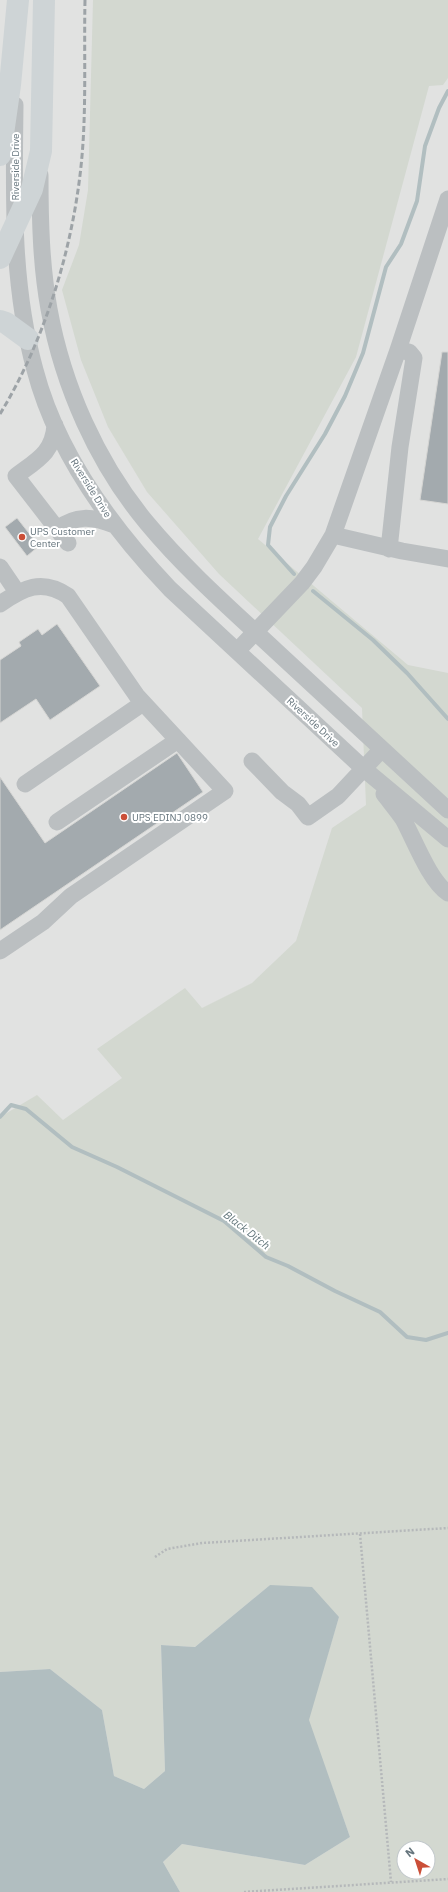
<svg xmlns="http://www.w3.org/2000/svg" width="448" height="1892" viewBox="0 0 448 1892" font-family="'IBM Plex Sans',sans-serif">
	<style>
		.built { fill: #e1e2e1; fill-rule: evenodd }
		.green { fill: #d3d8d0; fill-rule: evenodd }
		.water { fill: #b1bec0 }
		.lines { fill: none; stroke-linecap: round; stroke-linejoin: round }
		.stream { stroke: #b1bec0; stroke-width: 4 }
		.building { fill: #a3aaae; stroke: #d5d5d3 }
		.path { stroke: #b5b8ba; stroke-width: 2.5; stroke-dasharray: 2 2; stroke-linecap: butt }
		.minor { stroke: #bbbfc1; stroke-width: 17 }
		.major { stroke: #ced4d6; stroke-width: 22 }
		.rail { stroke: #9da3a7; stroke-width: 3; stroke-dasharray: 6 3; stroke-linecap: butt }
		.poi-dot { fill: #cb4f38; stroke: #fff; stroke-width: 1.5 }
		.labels { text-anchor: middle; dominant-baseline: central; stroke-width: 4; stroke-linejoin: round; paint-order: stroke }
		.street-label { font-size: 10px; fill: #66757d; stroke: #fff }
		.poi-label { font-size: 10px; fill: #66757d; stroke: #fff; text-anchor: start }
		.water-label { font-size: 11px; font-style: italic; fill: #62767b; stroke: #fff }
	</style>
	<rect width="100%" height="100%" fill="#f3f3f0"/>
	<path class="built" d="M0,0H448V1892H0ZM404,1848H428V1872H404Z"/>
	<path class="green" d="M93,0H448V78L443,85L429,86L356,357L258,539L408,665L448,673V1892H180L163,1862L182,1844L305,1865L350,1837L308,1720L339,1617L270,1585L195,1647L161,1645L165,1771L144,1789L114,1776L102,1710L50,1669L0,1672V1117L37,1095L63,1120L122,1078L97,1049L185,988L202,1008L252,983L296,941L332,828L366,805L362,708L219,574L147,492L108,427L81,360L62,290L79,245L88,190ZM404,1848H428V1872H404Z"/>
	<path class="water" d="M270,1585L312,1587L339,1617L309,1720L350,1837L305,1865L182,1844L163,1862L180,1892H0V1672L50,1669L102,1710L114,1776L144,1789L165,1771L161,1645L195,1647Z"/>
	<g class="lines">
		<path class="stream" d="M294,574L268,545L270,527L286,496L325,434L345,396L363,353L386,267L401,244L417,201L425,146L439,108L448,91
			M313,591L373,640L407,673L448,719
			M0,1117L11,1105L26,1109L72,1147L117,1167L224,1221L266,1257L288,1266L335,1291L380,1312L407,1337L426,1340L448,1333"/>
	</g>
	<path class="building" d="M442,352H448V504L420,500Z
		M17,518L39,546L27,556L5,527Z
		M57,624L100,686L50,720L36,699L0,723V660L21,646L19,642L38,629L42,635Z
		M177,753L203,792L0,930V777L45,843Z"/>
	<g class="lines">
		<path class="path" d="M360,1534L391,1882
			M155,1557L167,1549L202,1543L448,1528
			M244,1892L448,1879"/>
		<path class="minor" d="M15,105C14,194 11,283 35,370C57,454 111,527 170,589L364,769L448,839
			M40,175C40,220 41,265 49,309C63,386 97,463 147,523C186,570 232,610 276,651C334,704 391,757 448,810
			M55,425C53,453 37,460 16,476L57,529C76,515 92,516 114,525
			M57,529L68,543
			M333,535L402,551L448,559
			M389,549L400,447L414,358L409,352L398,350
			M0,567L17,592
			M0,604C23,588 42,578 68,596L137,696L225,791L71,896L43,922L0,951
			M237,651L302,583L314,567L333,535L398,350L448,199
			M252,761L282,792L298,804L308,817L338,796L382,749
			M25,784L143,703
			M384,794C390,802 397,810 403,819C414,839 430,882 448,893
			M57,822L178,740"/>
		<path class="major" d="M0,155L10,85L18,0
			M0,258L32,189L41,151L44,0
			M0,321L6,323L28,339"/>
		<path class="rail" d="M0,414C48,335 77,235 83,143C86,96 84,47 85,0"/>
	</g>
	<g class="poi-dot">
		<circle cx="22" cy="537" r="4"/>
		<circle cx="124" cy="817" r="4"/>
	</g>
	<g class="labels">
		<g class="street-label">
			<text transform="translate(15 167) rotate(-90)">Riverside Drive</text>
			<text transform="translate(91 488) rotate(58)">Riverside Drive</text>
			<text transform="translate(313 722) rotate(43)">Riverside Drive</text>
		</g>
		<g class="poi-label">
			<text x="30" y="531">UPS Customer<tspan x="30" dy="12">Center</tspan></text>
			<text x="132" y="817">UPS EDINJ 0899</text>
		</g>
		<g class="water-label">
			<text transform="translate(247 1230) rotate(38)">Black Ditch</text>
		</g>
	</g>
	<g transform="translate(416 1860) rotate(321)"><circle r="19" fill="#ffffff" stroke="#c2c8cb"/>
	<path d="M0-3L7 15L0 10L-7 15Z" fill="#cb4f38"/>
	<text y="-6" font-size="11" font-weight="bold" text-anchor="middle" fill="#66757d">N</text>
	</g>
</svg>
